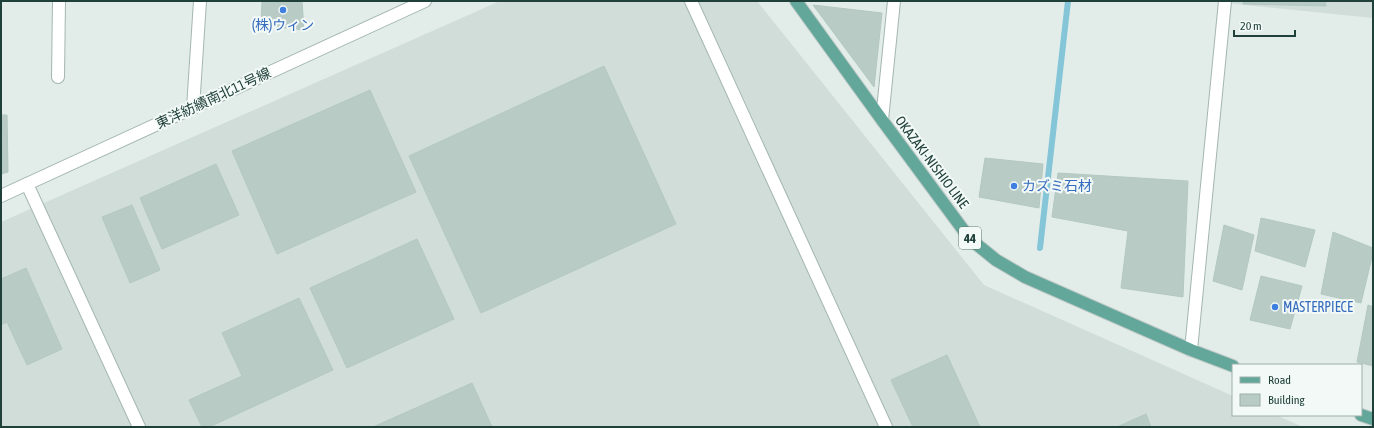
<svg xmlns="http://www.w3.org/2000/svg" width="1374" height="428" viewBox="0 0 1374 428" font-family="'Asap Condensed','Noto Sans JP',sans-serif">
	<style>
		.built { fill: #d0ddd8 }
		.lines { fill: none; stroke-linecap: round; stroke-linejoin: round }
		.stream { stroke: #84c5d7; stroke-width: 6 }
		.building { fill: #b9cbc5; stroke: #b3c8c1 }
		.service-casing { stroke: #a4b6b1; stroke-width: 14 }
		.minor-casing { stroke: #a4b6b1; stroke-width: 14 }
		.tertiary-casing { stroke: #a4b6b1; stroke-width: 14 }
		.primary-casing { stroke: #c1cac8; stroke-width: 14 }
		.service { stroke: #fff; stroke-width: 12 }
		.minor { stroke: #fff; stroke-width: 12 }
		.tertiary { stroke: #fff; stroke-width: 12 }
		.primary { stroke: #62a79a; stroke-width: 12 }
		.shop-dot { fill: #3f7fe0; stroke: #f2f9f6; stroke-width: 1.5 }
		.labels { text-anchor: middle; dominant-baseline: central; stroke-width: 4; stroke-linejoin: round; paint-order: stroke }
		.shield { fill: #f2f9f6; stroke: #5f7872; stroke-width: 1 }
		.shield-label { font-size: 13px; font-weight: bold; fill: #20403a }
		.shop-label { font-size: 14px; fill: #366cbe; stroke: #f2f9f6; text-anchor: start }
		.street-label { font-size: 14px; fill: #20403a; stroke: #f2f9f6 }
	</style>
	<rect width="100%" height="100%" fill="#e2ede9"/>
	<path class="built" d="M500,1H757L984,285L1233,396V415H1276L1303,427H1V222Z
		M1225,1H1373V18L1225,3Z"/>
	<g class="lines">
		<path class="stream" d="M1040,248L1068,1"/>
	</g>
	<path class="building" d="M262,1H302L304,30L261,25Z
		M1244,1H1325L1326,6L1243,4Z
		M813,5L882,13L874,87Z
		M604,66L676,224L481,313L409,156Z
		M370,90L416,192L277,254L232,151Z
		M1,115H7L8,172L1,174Z
		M985,158L1043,164L1039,208L979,197Z
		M216,164L239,215L162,249L140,198Z
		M1058,173L1188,181L1183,297L1121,288L1128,231L1052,217Z
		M132,205L160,270L130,283L102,217Z
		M1261,218L1315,230L1305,267L1255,251Z
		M1224,225L1254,235L1242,290L1213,281Z
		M1333,232L1373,248V253L1361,303L1321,294Z
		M417,239L454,319L347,368L310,288Z
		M26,268L62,349L27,365L7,322L1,325V279Z
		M1261,276L1302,286L1290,329L1250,320Z
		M299,298L333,370L209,427H202L189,400L242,376L222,333Z
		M1368,305L1373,307V366L1357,362Z
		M947,355L980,427H913L891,380Z
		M472,383L492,427H373Z
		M1146,414L1151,427H1117Z"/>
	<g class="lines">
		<defs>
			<path id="service" d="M691,1L886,427
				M27,184L139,427"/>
			<path id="minor" d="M58,77L59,1
				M193,108L200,1
				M882,120L894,1
				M1191,350L1225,1"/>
			<path id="tertiary" d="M1,196L425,1"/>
			<path id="primary" d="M796,1L882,120L970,239L996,260L1025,277L1191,350L1233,366
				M1361,415L1373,419"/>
		</defs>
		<use href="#service" class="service-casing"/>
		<use href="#minor" class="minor-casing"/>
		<use href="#tertiary" class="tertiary-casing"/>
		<use href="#primary" class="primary-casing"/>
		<use href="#service" class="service"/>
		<use href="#minor" class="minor"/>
		<use href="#tertiary" class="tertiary"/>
		<use href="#primary" class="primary"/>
	</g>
	<g class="shop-dot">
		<circle cx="283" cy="10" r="4"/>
		<circle cx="1014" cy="186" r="4"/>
		<circle cx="1275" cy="307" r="4"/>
	</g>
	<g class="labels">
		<rect class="shield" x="959" y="227" width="22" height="22" rx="3"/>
		<g class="shield-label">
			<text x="970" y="238">44</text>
		</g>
		<g class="shop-label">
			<text x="283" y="25" text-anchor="middle">(株)ウィン</text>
			<text x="1022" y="186">カズミ石材</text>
			<text x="1283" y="307">MASTERPIECE</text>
		</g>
		<g class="street-label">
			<text transform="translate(213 98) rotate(-25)">東洋紡績南北11号線</text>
			<text transform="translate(932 162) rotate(53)">OKAZAKI-NISHIO LINE</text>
		</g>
	</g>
	<rect width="1374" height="428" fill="none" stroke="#20403a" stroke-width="4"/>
	<rect x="1232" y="364" width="130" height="52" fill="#f2f9f6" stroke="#9eafab"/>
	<rect x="1240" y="377" width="20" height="6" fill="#62a79a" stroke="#9eafab"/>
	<text x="1268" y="384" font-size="12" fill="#20403a">Road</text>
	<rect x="1240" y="394" width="20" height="12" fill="#b9cbc5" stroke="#9eafab"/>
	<text x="1268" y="404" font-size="12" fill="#20403a">Building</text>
	<path d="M1234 30v6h61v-6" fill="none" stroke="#20403a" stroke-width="2"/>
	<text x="1240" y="30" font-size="12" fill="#20403a" stroke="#f2f9f6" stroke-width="3" paint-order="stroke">20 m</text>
</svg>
